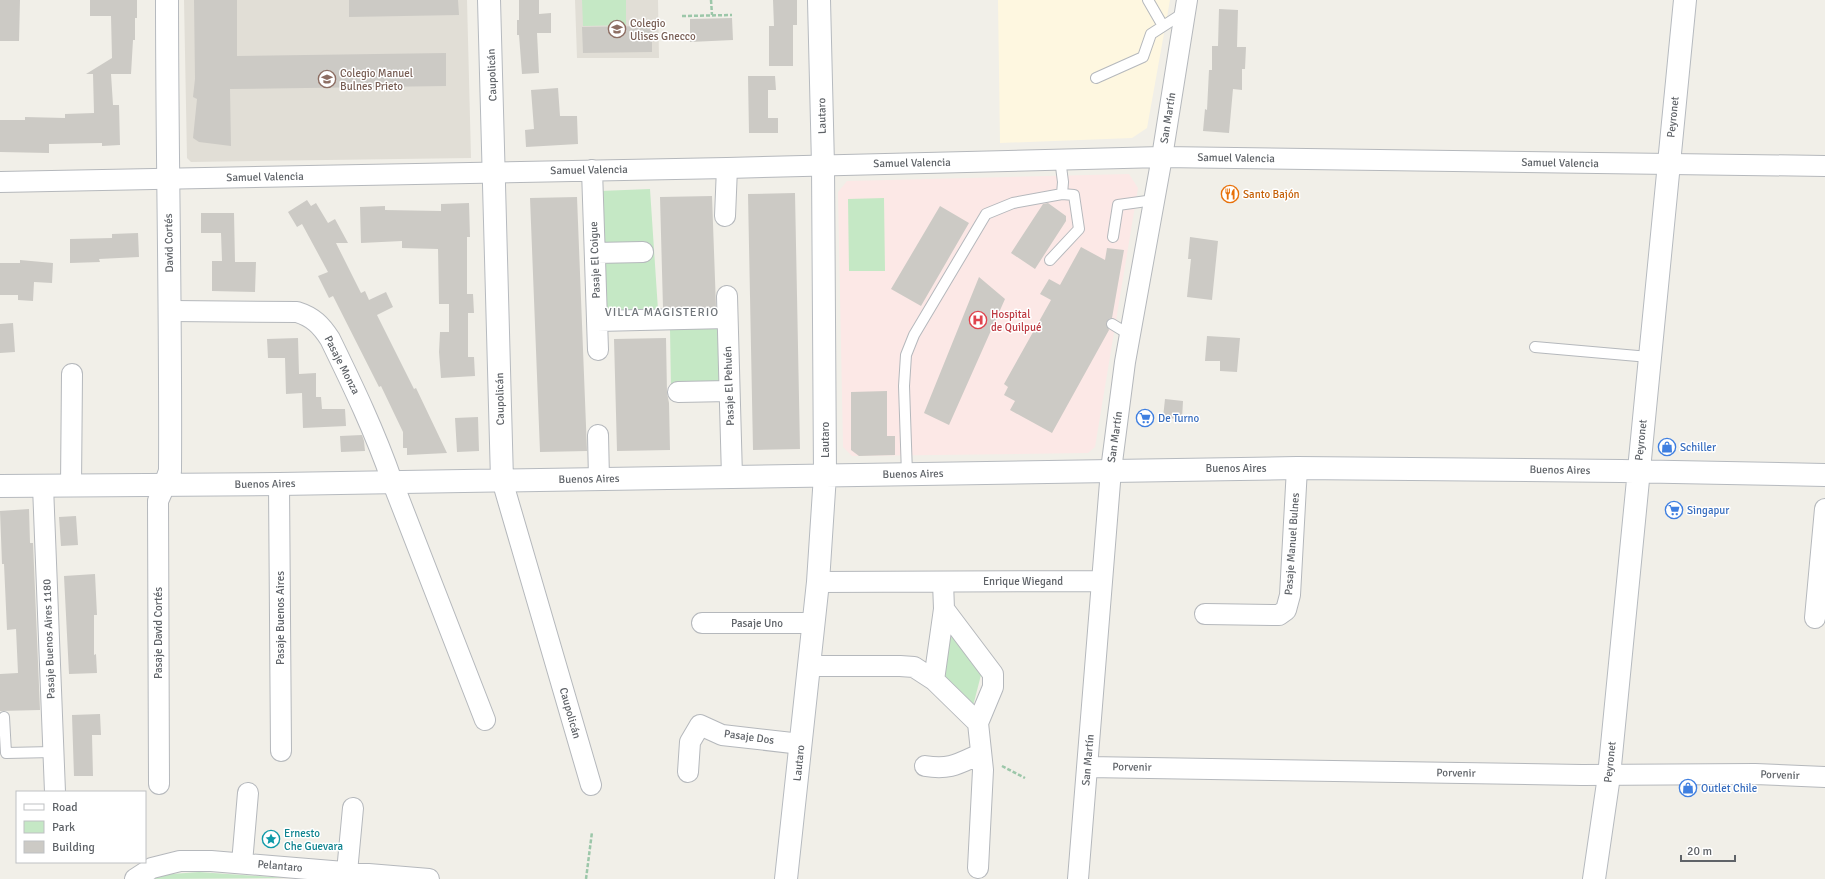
<svg xmlns="http://www.w3.org/2000/svg" width="1825" height="879" viewBox="0 0 1825 879" font-family="Signika,sans-serif">
	<style>
		.commercial { fill: #fef7e0 }
		.education { fill: #e1ded6 }
		.medical { fill: #fce8e6 }
		.green { fill: #c5e8c5 }
		.building { fill: #cccac5 }
		.lines { fill: none; stroke-linecap: round; stroke-linejoin: round }
		.lane-casing { stroke: #b5b8bc; stroke-width: 12 }
		.street-casing { stroke: #b5b8bc; stroke-width: 22 }
		.secondary-casing { stroke: #b6babf; stroke-width: 24 }
		.path { stroke: #9cc7a9; stroke-width: 2.5; stroke-dasharray: 4 2; stroke-linecap: butt }
		.lane { stroke: #fff; stroke-width: 10 }
		.street { stroke: #fff; stroke-width: 20 }
		.secondary { stroke: #fff; stroke-width: 22 }
		.labels { text-anchor: middle; dominant-baseline: central; stroke-width: 3; stroke-linejoin: round; paint-order: stroke }
		.education-label { font-size: 11px; fill: #785e54; stroke: #fff; text-anchor: start }
		.street-label { font-size: 11px; fill: #5f6368; stroke: #fff }
		.food-label { font-size: 11px; fill: #c56008; stroke: #fff; text-anchor: start }
		.health-label { font-size: 11px; fill: #be3a42; stroke: #fff; text-anchor: start }
		.shop-label { font-size: 11px; fill: #366cbe; stroke: #fff; text-anchor: start }
		.culture-label { font-size: 11px; fill: #0d838f; stroke: #fff; text-anchor: start }
		.neighbourhood-label { font-size: 12px; letter-spacing: 1px; fill: #70757a; stroke: #fff }
	</style>
	<rect width="100%" height="100%" fill="#f1efe8"/>
	<path class="commercial" d="M998,0H1170L1147,128L1132,138L1000,143Z"/>
	<path class="education" d="M184,0H467L471,158L191,162L187,158Z
		M575,0H658L659,58H577Z"/>
	<path class="medical" d="M1129,174L1138,188L1095,447L1088,453L852,456L843,447L838,192L847,181Z"/>
	<path class="green" d="M582,0H626V25L583,26Z
		M650,189L658,310L604,312L600,191Z
		M884,198L885,271H849L848,199Z
		M721,328L723,386L671,389L670,329Z
		M950,629L981,675L973,706L943,679Z
		M199,872L287,878L154,879L159,875Z"/>
	<path class="building" d="M0,0H20L19,41H0Z
		M90,0H137V18H135V40H133L131,74H111L113,105H119L120,145L102,146V143L49,144V153L0,152V120H25V117L65,118V114L94,113L93,74H86L112,58L111,16H90Z
		M194,0H237V56L446,53V86L230,89L231,146L199,142L193,138L197,99L193,97L195,79Z
		M349,0H458L459,15L349,17Z
		M519,0H539V14L551,13V33H537L539,73L522,74L519,35H517V20H519Z
		M773,0H797V25H793V66H769V26H774Z
		M1219,9L1238,10L1237,47H1246L1245,69H1242V90L1233,89L1229,133L1203,131L1205,109L1207,110L1209,70H1212V46H1218Z
		M732,18L733,40L690,42V19Z
		M652,26V52L583,53L582,27Z
		M748,76H775L776,90H768V118H778V133H749Z
		M558,88L560,116H577L578,144L526,147L525,130L534,129L531,90Z
		M795,193L800,449L753,450L748,194Z
		M712,196L716,307L663,308L660,197Z
		M577,197L587,451L540,452L530,198Z
		M307,200L311,206L316,203L328,223L335,219L348,243H336L361,293L365,291L369,300L386,292L393,307L377,315L414,389L416,388L447,453L407,455V448H403V432L381,386L379,387L333,296L329,298L318,276L328,272L302,224L297,227L288,212Z
		M469,203L470,237H467V294H473L474,313H468V357H474L475,376L441,378L439,352L440,332H449V304H439L438,249L402,248V241L361,243L360,207L385,206V210L441,211V204Z
		M1048,203L1066,216V221L1035,269L1011,253L1043,204Z
		M940,206L969,223L921,306L891,289Z
		M201,213H234L235,262H256L255,292L212,291V261H222L221,233H201Z
		M138,233L139,257L99,259L100,262L70,263V239L112,238V234Z
		M1190,237L1218,241L1212,300L1187,297L1191,259H1188Z
		M1081,247L1105,260L1107,248L1124,250L1112,318L1109,319L1106,323L1109,330L1052,433L1010,410L1015,401L1004,395L1008,387L1004,384L1051,300L1040,294L1049,279L1060,285Z
		M20,260L53,263L52,283L34,282L33,301L18,300V295H0V263H20Z
		M979,277L1005,299L949,425L924,413Z
		M13,323L15,352L0,353V324Z
		M1207,336L1240,338L1237,372L1220,371V361H1205Z
		M298,338L299,374L316,373V397H321L322,409H345L346,426L303,428L302,393L286,394L285,358H268L267,339Z
		M666,338L667,393L669,403L670,450L617,451L614,339Z
		M887,391V436H895V455L859,456L851,450V392Z
		M1165,399L1183,401L1182,419L1163,418Z
		M478,417L479,451L457,452L455,418Z
		M362,435L364,441L365,451L341,452L340,436Z
		M29,509L30,543H33L40,710L0,711V674L18,673L16,629L7,630L4,564H2L0,511Z
		M76,516L78,545L61,546L59,517Z
		M95,574L97,615H94V655L96,654L97,673L69,674L64,576Z
		M100,714L101,735H92L93,776H74L72,715Z"/>
	<g class="lines">
		<defs>
			<path id="lane" d="M1148,0L1163,26
				M1096,78L1143,57L1151,34L1185,12
				M1113,237L1118,205L1154,200
				M1050,260L1079,229L1074,195L1062,194
				M1112,324L1130,335
				M1535,347L1649,357
				M907,474L904,386L906,355L914,335L986,214L1013,203L1062,194L1063,182L1060,159
				M4,717L6,753L53,752"/>
			<path id="street" d="M592,170L598,350
				M0,182L727,168L1162,157L1825,166
				M725,216L727,168
				M595,253L643,252
				M727,296L732,477
				M171,311L297,312C313,317 321,325 330,339C353,386 375,432 392,481L485,720
				M597,321L727,318
				M678,392L729,391
				M598,435L599,479
				M502,480L591,785
				M279,484L281,751
				M43,486L55,792
				M71,486L72,374
				M818,582L1102,581
				M943,582L944,609L993,674V687L978,723
				M1205,614L1279,615L1286,610L1290,595L1297,468
				M1815,618L1825,509
				M702,623H813
				M810,666H900L914,667L934,680L978,723L983,770L978,868
				M934,680L944,609
				M925,766C950,770 958,764 980,754
				M1088,767L1582,775L1755,774L1825,777
				M688,772L690,742L700,725L722,735L801,744
				M159,784L158,501L165,485
				M242,863L248,793
				M347,872L353,808
				M135,879L152,868L180,861H211L429,879
				M1078,879L1111,470L1125,362L1162,157L1187,0"/>
			<path id="secondary" d="M489,0L502,480
				M165,485L170,471C171,314 167,157 167,0
				M0,486L279,484L1297,468L1621,471L1825,475
				M786,879L818,582L825,475L823,165L819,0
				M1594,879L1609,776L1685,0"/>
		</defs>
		<use href="#lane" class="lane-casing"/>
		<use href="#street" class="street-casing"/>
		<use href="#secondary" class="secondary-casing"/>
		<path class="path" d="M711,0L712,15
			M682,16L732,15
			M1002,766L1025,778
			M586,879L592,832"/>
		<use href="#lane" class="lane"/>
		<use href="#street" class="street"/>
		<use href="#secondary" class="secondary"/>
	</g>
	<defs>
		<symbol id="school-ring" viewBox="-11 -11 22 22"><circle r="9.5" fill="#fff" stroke="#8d6e63" stroke-width="1.5"/><path d="M0-5L7-2L0 1L-7-2ZM-4 1L0 2.5L4 1V4Q0 6-4 4Z" fill="#8d6e63"/></symbol>
		<symbol id="restaurant-ring" viewBox="-11 -11 22 22"><circle r="9.5" fill="#fff" stroke="#e8710a" stroke-width="1.5"/><path d="M-5-6h1v4h1v-4h1v4h1v-4h1v5L-1.5 .5V6h-2V.5L-5-1ZM5-6V6H3V1.5H1.5Q1.5-4 5-6Z" fill="#e8710a"/></symbol>
		<symbol id="hospital-ring" viewBox="-11 -11 22 22"><circle r="9.5" fill="#fff" stroke="#e0444e" stroke-width="1.5"/><path d="M-5-5h3v3.5h4V-5h3V5h-3V1.5h-4V5h-3Z" fill="#e0444e"/></symbol>
		<symbol id="supermarket-ring" viewBox="-11 -11 22 22"><circle r="9.5" fill="#fff" stroke="#3f7fe0" stroke-width="1.5"/><path d="M-6-5.5h2.5l.6 2H6L4.5 2H-2.5L-4.4-4H-6ZM-1.5 3.2a1.3 1.3 0 1 0 .1 0ZM3 3.2a1.3 1.3 0 1 0 .1 0Z" fill="#3f7fe0"/></symbol>
		<symbol id="shop-ring" viewBox="-11 -11 22 22"><circle r="9.5" fill="#fff" stroke="#3f7fe0" stroke-width="1.5"/><path d="M-5-2.5h2.3a2.7 3.5 0 0 1 5.4 0H5L5.5 6h-11ZM-1.5-2.5h3a1.5 2.3 0 0 0-3 0Z" fill="#3f7fe0"/></symbol>
		<symbol id="sight-ring" viewBox="-11 -11 22 22"><circle r="9.5" fill="#fff" stroke="#0f9aa8" stroke-width="1.5"/><path d="M0-6L1.8-2.2L6-1.7L2.9 1.2L3.7 5.4L0 3.3L-3.7 5.4L-2.9 1.2L-6-1.7L-1.8-2.2Z" fill="#0f9aa8"/></symbol>
	</defs>
	<g fill-rule="evenodd">
		<use href="#school-ring" x="607" y="19" width="20" height="20"/>
		<use href="#school-ring" x="317" y="69" width="20" height="20"/>
		<use href="#restaurant-ring" x="1220" y="184" width="20" height="20"/>
		<use href="#hospital-ring" x="968" y="310" width="20" height="20"/>
		<use href="#supermarket-ring" x="1135" y="408" width="20" height="20"/>
		<use href="#shop-ring" x="1657" y="437" width="20" height="20"/>
		<use href="#supermarket-ring" x="1664" y="500" width="20" height="20"/>
		<use href="#shop-ring" x="1678" y="778" width="20" height="20"/>
		<use href="#sight-ring" x="261" y="829" width="20" height="20"/>
	</g>
	<g class="labels">
		<g class="education-label">
			<text x="630" y="23">Colegio<tspan x="630" dy="13">Ulises Gnecco</tspan></text>
			<text x="340" y="73">Colegio Manuel<tspan x="340" dy="13">Bulnes Prieto</tspan></text>
		</g>
		<g class="street-label">
			<text transform="translate(492 75) rotate(-92)">Caupolicán</text>
			<text transform="translate(822 116) rotate(-91)">Lautaro</text>
			<text transform="translate(1673 117) rotate(-84)">Peyronet</text>
			<text transform="translate(1168 118) rotate(-81)">San Martín</text>
			<text transform="translate(1236 158) rotate(1)">Samuel Valencia</text>
			<text transform="translate(912 163) rotate(-1)">Samuel Valencia</text>
			<text transform="translate(1560 163) rotate(1)">Samuel Valencia</text>
			<text transform="translate(589 170) rotate(-1)">Samuel Valencia</text>
			<text transform="translate(265 177) rotate(-1)">Samuel Valencia</text>
			<text transform="translate(169 243) rotate(-91)">David Cortés</text>
			<text transform="translate(595 260) rotate(-92)">Pasaje El Coigue</text>
			<text transform="translate(342 365) rotate(63)">Pasaje Monza</text>
			<text transform="translate(729 386) rotate(-92)">Pasaje El Pehuén</text>
			<text transform="translate(500 399) rotate(-91)">Caupolicán</text>
			<text transform="translate(1115 437) rotate(-82)">San Martín</text>
			<text transform="translate(825 440) rotate(-90)">Lautaro</text>
			<text transform="translate(1641 440) rotate(-84)">Peyronet</text>
			<text x="1236" y="468">Buenos Aires</text>
			<text transform="translate(1560 470) rotate(1)">Buenos Aires</text>
			<text transform="translate(913 474) rotate(-1)">Buenos Aires</text>
			<text transform="translate(589 479) rotate(-1)">Buenos Aires</text>
			<text transform="translate(265 484) rotate(-1)">Buenos Aires</text>
			<text transform="translate(1292 544) rotate(-86)">Pasaje Manuel Bulnes</text>
			<text x="1023" y="581">Enrique Wiegand</text>
			<text transform="translate(280 618) rotate(-90)">Pasaje Buenos Aires</text>
			<text x="757" y="623">Pasaje Uno</text>
			<text transform="translate(158 633) rotate(-90)">Pasaje David Cortés</text>
			<text transform="translate(49 639) rotate(-92)">Pasaje Buenos Aires 1180</text>
			<text transform="translate(570 713) rotate(74)">Caupolicán</text>
			<text transform="translate(749 737) rotate(8)">Pasaje Dos</text>
			<text transform="translate(1088 760) rotate(-85)">San Martín</text>
			<text transform="translate(1610 762) rotate(-84)">Peyronet</text>
			<text transform="translate(799 763) rotate(-84)">Lautaro</text>
			<text transform="translate(1132 767) rotate(1)">Porvenir</text>
			<text transform="translate(1456 773) rotate(1)">Porvenir</text>
			<text transform="translate(1780 775) rotate(2)">Porvenir</text>
			<text transform="translate(280 866) rotate(5)">Pelantaro</text>
		</g>
		<g class="food-label">
			<text x="1243" y="194">Santo Bajón</text>
		</g>
		<g class="health-label">
			<text x="991" y="314">Hospital<tspan x="991" dy="13">de Quilpué</tspan></text>
		</g>
		<g class="shop-label">
			<text x="1158" y="418">De Turno</text>
			<text x="1680" y="447">Schiller</text>
			<text x="1687" y="510">Singapur</text>
			<text x="1701" y="788">Outlet Chile</text>
		</g>
		<g class="culture-label">
			<text x="284" y="833">Ernesto<tspan x="284" dy="13">Che Guevara</tspan></text>
		</g>
		<g class="neighbourhood-label">
			<text x="662" y="312">VILLA MAGISTERIO</text>
		</g>
	</g>
	<rect x="16" y="791" width="130" height="72" fill="#ffffff" stroke="#bfc1c3"/>
	<rect x="24" y="804" width="20" height="6" fill="#ffffff" stroke="#bfc1c3"/>
	<text x="52" y="811" font-size="12" fill="#5f6368">Road</text>
	<rect x="24" y="821" width="20" height="12" fill="#c5e8c5" stroke="#bfc1c3"/>
	<text x="52" y="831" font-size="12" fill="#5f6368">Park</text>
	<rect x="24" y="841" width="20" height="12" fill="#cccac5" stroke="#bfc1c3"/>
	<text x="52" y="851" font-size="12" fill="#5f6368">Building</text>
	<path d="M1681 855v6h54v-6" fill="none" stroke="#5f6368" stroke-width="2"/>
	<text x="1687" y="855" font-size="12" fill="#5f6368" stroke="#ffffff" stroke-width="3" paint-order="stroke">20 m</text>
</svg>
